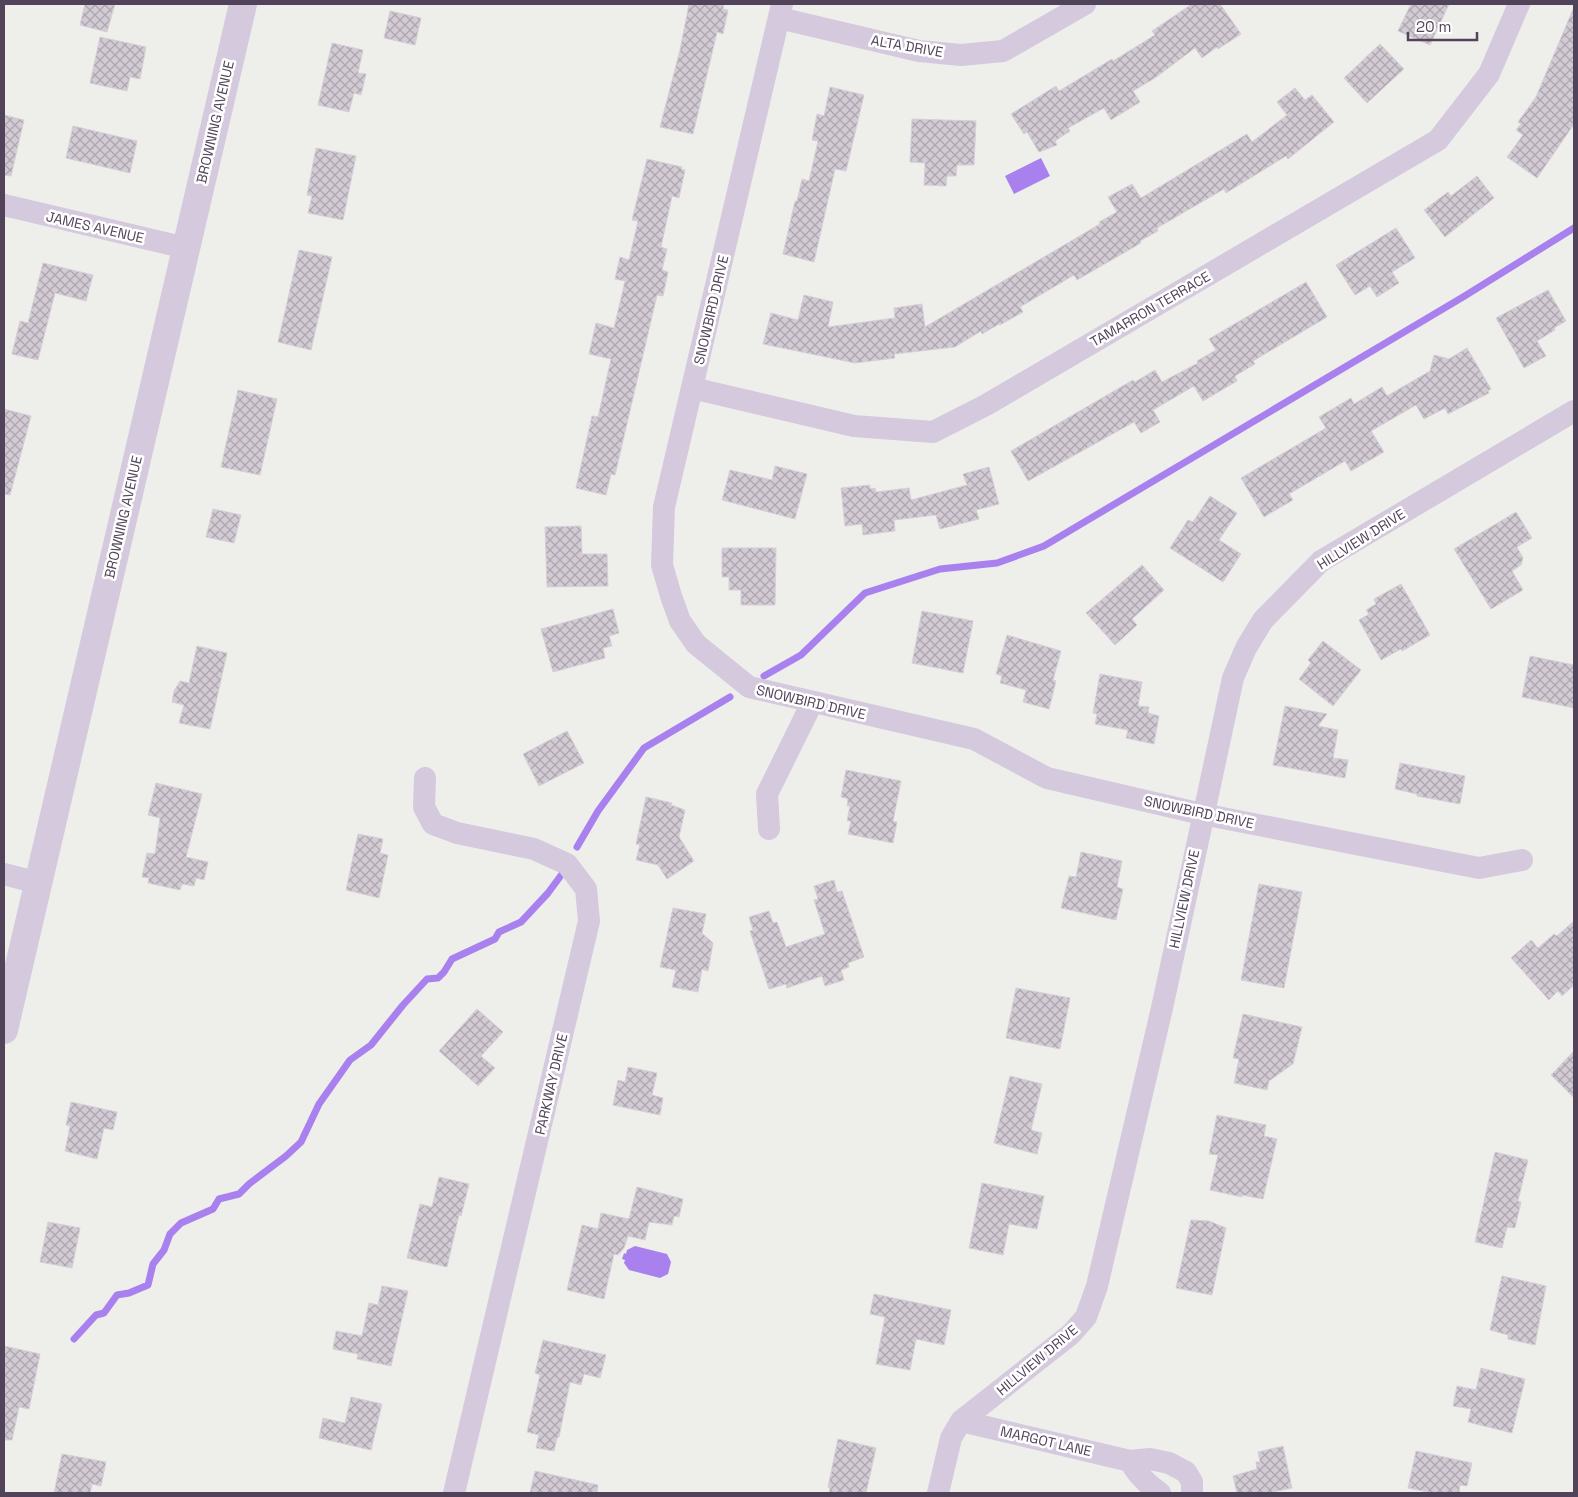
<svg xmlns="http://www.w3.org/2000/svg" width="1578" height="1497" viewBox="0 0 1578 1497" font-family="'Space Grotesk',sans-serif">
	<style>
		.water { fill: #a981ef }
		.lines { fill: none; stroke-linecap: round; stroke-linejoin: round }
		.stream { stroke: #a981ef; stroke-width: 7 }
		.building { fill: url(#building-cross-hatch); stroke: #d7cfd8 }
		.minor { stroke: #d5c9dd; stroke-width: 22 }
		.tertiary { stroke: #d5c9dd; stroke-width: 28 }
		.labels { text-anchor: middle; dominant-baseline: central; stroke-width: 5; stroke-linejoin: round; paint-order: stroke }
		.street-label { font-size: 14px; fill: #51435a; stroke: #fff }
	</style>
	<defs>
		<pattern id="building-cross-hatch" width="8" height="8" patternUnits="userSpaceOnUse" patternTransform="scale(1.25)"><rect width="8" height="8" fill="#d3cbd4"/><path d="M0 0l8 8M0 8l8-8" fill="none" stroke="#aea6af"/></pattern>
	</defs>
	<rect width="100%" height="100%" fill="#eeefeb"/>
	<path class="water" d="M1041,158L1050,176L1014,194L1005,176Z
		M635,1246L667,1254L671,1262L668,1274L660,1278L629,1270L624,1263L625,1260L622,1259L624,1253L626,1254L627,1250Z"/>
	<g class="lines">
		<path class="stream" d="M764,676L801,655L865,593L940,569L997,563L1044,546L1463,297L1574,228
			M577,847L598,811L644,748L730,697
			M74,1339L96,1315L104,1313L117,1295L129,1293L148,1285L153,1264L164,1250L170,1234L181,1223L213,1209L219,1199L239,1194L249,1184L286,1156L301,1142L319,1104L350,1060L371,1045L403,1005L427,979L438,978L444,972L452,959L495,939L499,932L521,922L548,893L562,874"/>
	</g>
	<path class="building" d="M85,4H115L107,32L80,25Z
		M689,4H724L723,9L728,10L723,34L717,32L693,134L660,127L680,50Z
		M1192,4H1220L1241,34L1218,49L1217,47L1202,58L1195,48L1155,78L1133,91L1140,102L1111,120L1104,108L1068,128L1070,131L1055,141L1057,145L1039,152L1027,132L1024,134L1011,114L1056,86L1059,91L1112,59L1113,61L1155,35L1152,31Z
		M1411,4H1449L1430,45L1398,31Z
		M1574,7V124L1537,178L1507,157L1523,135L1516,130L1521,124L1518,122L1536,97Z
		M390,11L421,18L415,45L384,38Z
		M100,37L146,47L140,79L130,77L127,91L90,83Z
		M332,43L363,50L358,73L366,74L361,95L354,93L349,112L318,105Z
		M1380,44L1404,69L1367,103L1344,78Z
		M830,87L864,95L846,171L835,169L814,262L783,254L795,201H797L802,179L809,181L818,141L812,140L817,114L824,116Z
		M1295,88L1305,100L1312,95L1334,122L1288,159L1286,156L1226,193L1224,189L1157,228L1158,231L1140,241L1141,243L1077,280L1074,275L1020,307L1023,312L1000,325L999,324L982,334L981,331L955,347L894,354L895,358L855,363L763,344L771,313L798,320L804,295L833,302L828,327L895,318L894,308L922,304L925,327L1100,224L1099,222L1117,212L1108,197L1132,184L1141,198L1247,134L1252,142L1287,115L1277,102Z
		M4,115L24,120L11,176L4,175Z
		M912,119L976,121L974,165H957L956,176H947L946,186L924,185L925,163L910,162Z
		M73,126L137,141L130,173L66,158Z
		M316,148L356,156L343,220L308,213L312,196L307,195Z
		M647,159L682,167L681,169L685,170L679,198L672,196L661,247L667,249L662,270L668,272L663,296L657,295L615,475L611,474L606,495L576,488L592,416L598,417L611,359L589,354L596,323L614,328L625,281L615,279L620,257L629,260L638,221L632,220Z
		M1477,176L1494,198L1445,237L1424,210L1448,192L1451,196Z
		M1396,228L1415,258L1392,272L1399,283L1377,297L1370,286L1355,295L1336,265Z
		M299,250L332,257L311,350L278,342Z
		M43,263L93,275L86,301L55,293L38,360L12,354L20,321L28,323Z
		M1306,282L1327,317L1253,361L1255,364L1235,376L1237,381L1203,401L1194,386L1153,410L1160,422L1141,433L1134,422L1028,481L1011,451L1133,380L1135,382L1155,370L1162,382L1198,363L1197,361L1216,350L1209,339Z
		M1548,290L1566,321L1554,328L1555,330L1537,341L1546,356L1524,368L1496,318Z
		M1467,348L1491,389L1488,391L1489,393L1448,414L1445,408L1424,419L1416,405L1371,431L1384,452L1351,471L1345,461L1289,494L1293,500L1264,517L1241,478L1326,428L1319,417L1351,398L1354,404L1382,387L1387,396L1430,371L1434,355L1449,359Z
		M238,390L277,399L260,475L221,467Z
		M4,409L31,416L10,495L4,494Z
		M775,466L807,474L795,519L722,500L730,470L772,480Z
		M989,467L999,504L976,510L979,519L940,529L936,515L894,520L895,531L863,535L862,524L845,526L841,488L870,485V489L875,488L876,492L909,488L911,500L967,485L963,474Z
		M1210,496L1237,513L1219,540L1241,554L1223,582L1170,548L1188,520L1193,522Z
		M213,509L241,515L234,543L206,537Z
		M1516,512L1532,538L1517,547L1523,558L1521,565L1512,571L1523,590L1491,609L1454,549Z
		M581,526L582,554H607L608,586L547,587L545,527Z
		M722,548H776L775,605H741V590H729V577H722Z
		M1142,565L1164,590L1132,619L1137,625L1115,645L1086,613Z
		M1401,584L1430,635L1402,651L1401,649L1381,660L1359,620L1369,614L1366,610L1376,604L1374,599Z
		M613,609L619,633L609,636L612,646L603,648L605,658L553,672L541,629Z
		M922,611L973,621L963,673L912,663Z
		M1007,635L1061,651L1053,680L1056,681L1049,709L1023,702L1026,690L1000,683L1002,676L996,674Z
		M1323,641L1361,670L1333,706L1299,679L1311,663L1308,660Z
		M197,646L227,653L210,729L179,723L184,705L172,702L174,691L180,681L189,683Z
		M1530,656L1574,665V708L1522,697Z
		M1100,674L1142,682L1138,706L1149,707L1148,713L1159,716L1154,744L1126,738L1128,730L1095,724L1097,714L1093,713Z
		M1285,706L1327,714L1318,726L1338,730L1333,758L1348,760L1345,778L1273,765Z
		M567,731L584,763L539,786L523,754Z
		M1400,763L1465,776L1460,804L1417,796V794L1395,789Z
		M846,770L901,781L893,821L897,822L893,843L848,834L851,821H847L850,806H847L848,799L841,797Z
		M156,783L202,794L186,857L208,862L204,880L196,878L194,886L182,884L180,890L148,883L149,878L142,877L147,853L155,854L160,818L148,815Z
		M646,797L672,803L671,805L685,810L679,837L694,861L667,879L658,865L636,860L640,845L636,844Z
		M358,834L383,839L380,853L388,855L379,898L346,890Z
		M1081,852L1122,861L1117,887L1123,889L1116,920L1061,908L1069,876L1076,877Z
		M834,880L837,892L842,891L864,957L848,963L849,967L841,970L844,980L825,986L822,976L787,988L786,984L769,989L750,931L753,930L749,917L769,911L773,923L777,922L786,947L825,934L814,900L818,899L814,886Z
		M1259,884L1302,892L1284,988L1241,980Z
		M673,908L706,914L702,933L713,943L708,971L702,969L698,992L672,987L676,970L660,967Z
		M1574,921V985L1562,996L1558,991L1549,1000L1511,958L1531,940L1538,948L1554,934L1557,936Z
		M1016,988L1070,998L1060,1049L1006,1038Z
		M477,1009L503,1032L481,1056L495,1068L478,1086L439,1051Z
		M1243,1014L1302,1027L1293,1064L1269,1081L1267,1090L1234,1083L1239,1059L1233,1058Z
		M1574,1051V1098L1551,1075Z
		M628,1067L657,1073L652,1095L663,1098L660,1115L613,1105L618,1080L625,1082Z
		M1010,1076L1042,1084L1031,1130L1042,1133L1037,1154L994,1143Z
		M71,1102L117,1112L113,1130L104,1128L97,1159L65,1151L70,1126L66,1125Z
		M1217,1115L1266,1125L1264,1136L1277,1139L1263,1199L1242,1195V1197L1210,1190L1218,1155L1209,1154Z
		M1495,1152L1528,1160L1518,1201L1521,1202L1515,1228L1507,1227L1502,1248L1475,1242Z
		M439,1177L469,1184L461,1216L459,1215L447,1267L407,1258L420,1204L432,1207Z
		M982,1183L1044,1196L1037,1229L1009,1224L1003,1255L969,1248Z
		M637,1187L683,1199L679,1217L674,1216L672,1225L649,1222L645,1240L628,1236L624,1248L618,1255L614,1254L604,1299L567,1290L582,1225L598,1229L601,1213L629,1219Z
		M1191,1220L1209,1221L1226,1228L1212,1295L1176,1288Z
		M48,1222L80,1228L72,1268L40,1262Z
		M1502,1276L1546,1286L1535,1345L1508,1339V1335L1490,1330Z
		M382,1286L408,1291L391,1366L357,1359L358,1354L333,1349L336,1331L362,1336L369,1303L378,1305Z
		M874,1294L951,1310L944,1345L916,1339L910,1370L876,1364L885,1317L870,1314Z
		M543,1340L606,1355L600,1378L584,1374L581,1385L570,1382L559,1437L557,1438L554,1451L536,1448L539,1435L527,1432L540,1375L535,1373Z
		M4,1346L40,1354L29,1409L19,1407L12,1440H4Z
		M1481,1368L1525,1379L1512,1433L1468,1422L1471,1409L1453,1406L1457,1386L1476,1390Z
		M351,1397L382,1404L371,1450L319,1438L323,1418L345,1423Z
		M838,1439L876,1448L866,1493H829L830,1488L828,1487Z
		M1283,1446L1292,1488L1268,1493H1237L1233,1476L1257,1469L1256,1462H1260L1258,1452Z
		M1416,1451L1472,1463L1467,1486L1460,1485L1459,1493H1433L1408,1488Z
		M62,1454L106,1462L101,1486L92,1484L90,1493H54Z
		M535,1471L598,1485L597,1493H530Z"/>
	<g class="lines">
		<path class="minor" d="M782,4L664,507L662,565L671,596L680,621L696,644L749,687L974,739L1047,778L1202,814L1479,868L1522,860
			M779,18L919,51L961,55L1003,51L1085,4
			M4,205L186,248
			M692,388L854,426L933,432L986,405L1438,140L1489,74L1519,4
			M425,778L424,807L433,824L457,833L534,849L567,864L586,889L589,921L454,1493
			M769,829L767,794L812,703
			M4,874L38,883
			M961,1421L1130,1461L1150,1459L1169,1463L1186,1472L1192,1482V1493
			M1130,1461C1137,1475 1147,1484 1160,1493
			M938,1493L951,1438L961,1421L1071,1334L1086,1317L1097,1286L1162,1008L1233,678L1246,648L1263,620L1321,561L1574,411"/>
		<path class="tertiary" d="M4,1030L243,4"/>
	</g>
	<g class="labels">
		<g class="street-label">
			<text transform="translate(907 46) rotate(10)">ALTA DRIVE</text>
			<text transform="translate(215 122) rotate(-77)">BROWNING AVENUE</text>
			<text transform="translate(95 227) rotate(13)">JAMES AVENUE</text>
			<text transform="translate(1150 309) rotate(-30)">TAMARRON TERRACE</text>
			<text transform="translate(711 310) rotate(-77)">SNOWBIRD DRIVE</text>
			<text transform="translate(123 517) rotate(-77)">BROWNING AVENUE</text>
			<text transform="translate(1361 539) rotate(-32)">HILLVIEW DRIVE</text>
			<text transform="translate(811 702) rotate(13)">SNOWBIRD DRIVE</text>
			<text transform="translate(1199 812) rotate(12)">SNOWBIRD DRIVE</text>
			<text transform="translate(1184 899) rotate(-78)">HILLVIEW DRIVE</text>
			<text transform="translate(551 1084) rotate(-77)">PARKWAY DRIVE</text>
			<text transform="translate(1037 1360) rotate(-40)">HILLVIEW DRIVE</text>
			<text transform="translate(1046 1441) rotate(13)">MARGOT LANE</text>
		</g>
	</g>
	<rect width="1578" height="1497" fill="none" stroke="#51435a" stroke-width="10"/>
	<path d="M1408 32v8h69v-8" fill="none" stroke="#51435a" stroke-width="2.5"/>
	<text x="1416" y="32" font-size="15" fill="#51435a" stroke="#ffffff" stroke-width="4" paint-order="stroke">20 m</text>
</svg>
